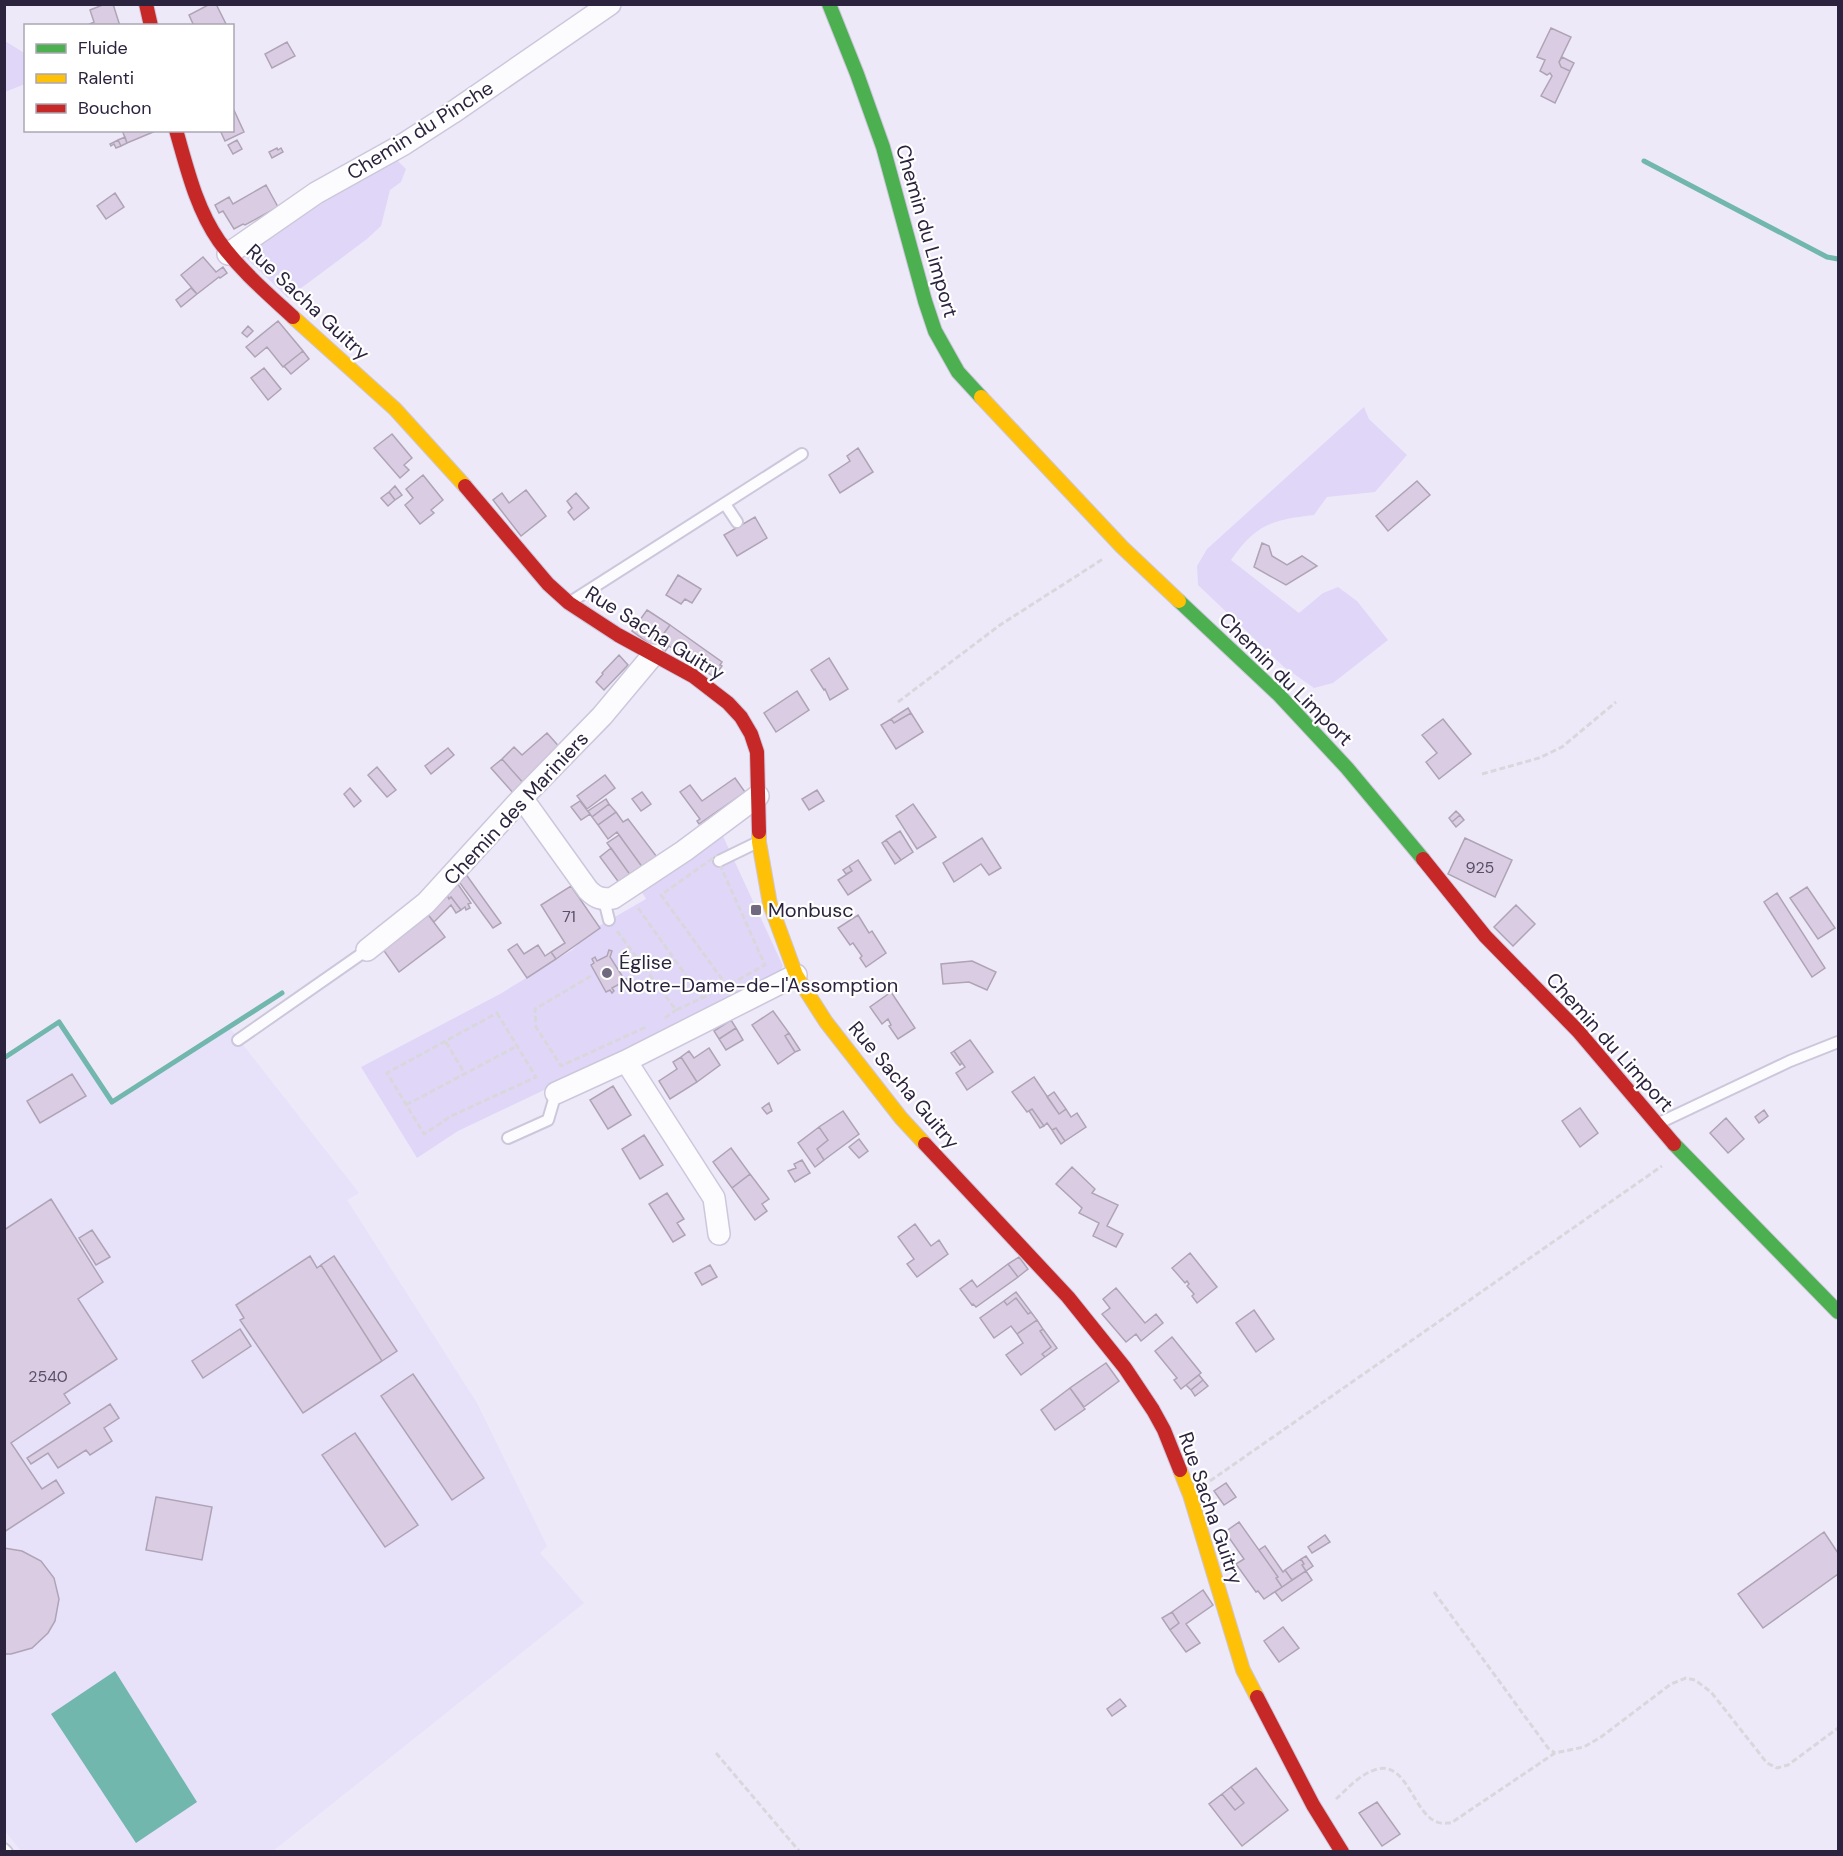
<svg xmlns="http://www.w3.org/2000/svg" width="1843" height="1856" viewBox="0 0 1843 1856" font-family="'DM Sans',sans-serif">
	<style>
		.built { fill: #e8e1fa }
		.green { fill: #e0d7f8 }
		.water { fill: #71b7ad }
		.lines { fill: none; stroke-linecap: round; stroke-linejoin: round }
		.stream { stroke: #71b7ad; stroke-width: 5 }
		.building { fill: #dacde3; stroke: #aea4b5; stroke-width: 1.5 }
		.lane-casing { stroke: #cdc7dc; stroke-width: 14 }
		.street-casing { stroke: #cdc7dc; stroke-width: 24 }
		.fast-casing { stroke: #cdc7dc; stroke-width: 16 }
		.slow-casing { stroke: #cdc7dc; stroke-width: 16 }
		.jam-casing { stroke: #cdc7dc; stroke-width: 16 }
		.path { stroke: #d9d7dc; stroke-width: 3; stroke-dasharray: 6 3; stroke-linecap: butt }
		.lane { stroke: #fcfcfe; stroke-width: 10 }
		.street { stroke: #fcfcfe; stroke-width: 21 }
		.fast { stroke: #4caf50; stroke-width: 14 }
		.slow { stroke: #ffc107; stroke-width: 14 }
		.jam { stroke: #c62828; stroke-width: 14 }
		.poi-dot { fill: #70697f; stroke: #fff; stroke-width: 2 }
		.labels { text-anchor: middle; dominant-baseline: central; stroke-width: 4.5; stroke-linejoin: round; paint-order: stroke }
		.number-label { font-size: 16px; fill: #584e67 }
		.street-label { font-size: 20px; fill: #2c243e; stroke: #fff }
		.poi-label { font-size: 20px; fill: #2c243e; stroke: #fff; text-anchor: start }
	</style>
	<rect width="100%" height="100%" fill="#eee9f9"/>
	<path class="built" d="M61,1024L116,1102L230,1028L359,1193L347,1200L477,1403L547,1546L540,1553L584,1603L273,1851H21L5,1831V1061Z"/>
	<path class="green" d="M5,41L26,54L25,84L5,92Z
		M396,159L406,169L401,182L390,190L381,226L367,239L288,298L242,254L319,198Z
		M1364,407L1369,419L1407,455L1375,492L1327,497L1314,515C1272,520 1256,524 1231,560L1299,613L1323,593L1338,587L1357,601L1388,640L1333,683L1314,688L1284,667L1198,585L1197,566L1207,549Z
		M722,834L783,966L775,980L458,1131L417,1158L361,1067L500,994L572,950L588,935L600,928L599,926L646,899L640,889Z"/>
	<path class="water" d="M115,1671L197,1802L136,1843L51,1714Z"/>
	<g class="lines">
		<path class="stream" d="M1644,161L1827,257L1838,259
			M4,1058L59,1022L112,1102L282,993"/>
	</g>
	<path class="building" d="M105,4H113L120,26H86L94,22L90,10Z
		M210,4H216L227,26H194L189,15Z
		M1551,28L1571,37L1559,62L1561,67L1570,71L1555,103L1541,96L1552,76L1550,73L1547,75L1540,71L1545,60L1537,57Z
		M287,42L295,56L272,68L265,54Z
		M1562,57L1574,63L1570,71L1561,67L1559,62Z
		M233,108L244,132L225,141L220,130H232Z
		M122,130H158L127,143Z
		M125,137L127,143L121,146L118,140Z
		M118,140L121,146L116,148L114,144L111,146L110,144Z
		M237,140L242,149L233,154L228,145Z
		M277,148L278,150L281,148L283,152L272,158L269,152Z
		M266,185L278,207L245,225L243,224L234,229L223,211L219,213L215,205L229,197L233,204Z
		M115,193L124,207L106,219L97,206Z
		M203,257L216,272L223,267L227,273L220,278L219,277L197,294L181,275Z
		M191,288L197,294L181,307L176,300Z
		M278,321L303,351L283,367L267,347L255,357L246,347Z
		M248,326L253,331L247,337L242,333Z
		M303,351L309,359L291,374L284,366Z
		M264,368L281,389L268,400L251,378Z
		M392,434L412,458L404,465L409,470L400,478L374,448Z
		M858,448L873,472L840,493L829,475L850,461L847,456Z
		M423,475L443,500L431,510L434,513L420,524L405,505L413,498L406,489Z
		M1417,481L1430,495L1388,531L1376,516Z
		M395,486L402,495L395,500L389,492Z
		M526,490L546,516L521,536L493,500L502,493L509,503Z
		M389,492L395,500L388,506L381,498Z
		M576,493L589,508L574,520L568,512L572,508L567,501Z
		M755,517L767,538L737,556L724,535Z
		M1262,543L1269,546L1272,556L1287,565L1302,556L1317,566L1286,585L1254,567Z
		M678,575L701,589L692,603L685,599L681,604L666,595Z
		M647,610L670,625L654,647L632,631Z
		M670,625L722,662L720,665L722,666L714,677L669,646L663,654L654,647Z
		M619,655L628,665L604,690L596,682L603,674L602,673Z
		M829,658L848,689L830,700L825,689L824,690L811,670Z
		M797,691L809,710L776,732L764,713Z
		M908,708L911,713L894,723L891,719Z
		M911,713L923,732L896,749L881,725L891,719L894,723Z
		M1443,719L1471,754L1439,779L1426,762L1437,753L1422,735Z
		M547,733L563,751L525,785L502,759L514,747L522,755Z
		M448,748L454,755L431,774L425,766Z
		M502,759L525,785L514,794L491,768Z
		M377,767L396,790L387,797L368,775Z
		M605,775L615,788L587,809L577,796Z
		M735,778L745,792L699,824L697,821L700,819L680,792L690,785L702,801Z
		M350,788L361,801L354,807L344,794Z
		M817,790L824,801L809,810L802,799Z
		M642,792L651,804L641,811L632,799Z
		M606,799L609,804L592,817L588,811Z
		M580,801L590,814L581,820L571,807Z
		M609,804L616,812L598,825L592,817Z
		M913,804L936,837L917,849L896,816Z
		M1456,811L1460,815L1452,822L1449,818Z
		M616,812L623,822L628,819L657,857L643,868L617,832L608,839L598,825Z
		M1460,815L1464,820L1456,827L1452,822Z
		M900,831L913,852L901,860L886,840Z
		M619,835L643,868L631,876L607,843Z
		M982,838L1001,868L989,875L981,864L954,882L943,863Z
		M1465,838L1512,860L1495,897L1448,874Z
		M886,840L901,860L895,864L882,843Z
		M611,848L631,876L620,884L600,857Z
		M858,860L871,880L848,895L838,880L852,871L849,866Z
		M849,866L852,871L846,874L843,870Z
		M465,873L501,923L493,928L457,879Z
		M455,880L471,903L468,904L470,908L466,910L465,907L461,910L451,897L449,899L445,891Z
		M571,886L600,928L556,959L551,952L565,943L541,905Z
		M1807,887L1835,928L1818,939L1790,898Z
		M445,891L449,899L451,897L461,910L456,913L451,905L434,922L426,912Z
		M1777,893L1825,968L1812,977L1764,902Z
		M1516,905L1535,924L1513,946L1494,927Z
		M426,912L445,937L399,972L382,948Z
		M858,915L869,933L872,931L886,953L866,967L860,958L862,956L853,943L850,945L838,928Z
		M517,944L524,954L538,945L545,956L551,952L556,959L527,978L508,950Z
		M609,950L612,951L610,957L624,979H628V982H623L612,988L614,991L612,993L610,990L606,992L591,965L594,963L592,959L595,957L597,961L607,956Z
		M972,961L996,972L987,990L969,982L943,984L941,964Z
		M891,992L915,1028L898,1039L889,1026L891,1025L888,1019L882,1024L870,1007Z
		M773,1011L789,1033L785,1036L795,1052L778,1064L752,1025Z
		M731,1020L736,1028L719,1039L714,1031Z
		M736,1028L743,1040L726,1050L719,1039Z
		M789,1033L800,1050L795,1052L785,1036Z
		M970,1040L993,1072L967,1090L956,1073L965,1067L954,1051Z
		M709,1048L720,1065L697,1082L681,1057L689,1051L694,1058Z
		M954,1051L962,1063L960,1065L951,1053Z
		M681,1057L697,1082L670,1099L659,1081L677,1069L673,1062Z
		M72,1074L86,1096L40,1123L27,1101Z
		M1034,1077L1059,1114L1066,1109L1071,1117L1077,1113L1086,1127L1065,1141L1056,1128L1052,1130L1047,1123L1044,1126L1032,1109L1027,1112L1012,1092Z
		M613,1086L631,1115L608,1129L590,1100Z
		M1054,1092L1066,1109L1059,1114L1047,1097Z
		M769,1103L772,1111L767,1114L762,1108Z
		M1580,1108L1598,1133L1580,1147L1562,1121Z
		M1032,1109L1044,1126L1040,1128L1029,1111Z
		M1764,1110L1768,1116L1759,1123L1755,1117Z
		M843,1111L859,1134L824,1160L817,1149L828,1140L819,1127Z
		M1726,1118L1744,1139L1728,1153L1710,1133Z
		M819,1127L828,1140L817,1149L824,1160L815,1167L798,1143Z
		M1056,1128L1065,1141L1061,1144L1052,1130Z
		M644,1135L663,1165L640,1179L622,1149Z
		M859,1139L868,1151L859,1158L849,1147Z
		M731,1148L750,1174L732,1188L713,1162Z
		M802,1160L810,1173L795,1182L788,1171L796,1168L794,1164Z
		M1072,1167L1095,1189L1092,1193L1118,1205L1107,1226L1123,1234L1116,1247L1093,1236L1099,1223L1079,1213L1082,1208L1056,1184Z
		M750,1174L769,1199L762,1204L767,1211L755,1220L732,1188Z
		M667,1193L684,1219L677,1223L685,1235L673,1242L649,1204Z
		M51,1199L103,1282L78,1299L117,1359L64,1394L70,1403L11,1443L42,1489L56,1480L64,1493L4,1532V1230Z
		M915,1224L931,1246L939,1240L948,1254L917,1277L907,1264L914,1259L898,1237Z
		M92,1230L110,1257L96,1265L79,1238Z
		M1190,1253L1217,1287L1197,1303L1192,1296L1194,1294L1187,1286L1189,1284L1187,1281L1185,1283L1172,1268Z
		M310,1256L317,1268L321,1265L382,1361L303,1413L240,1320L244,1318L236,1305Z
		M334,1256L397,1351L382,1361L321,1265Z
		M1019,1257L1028,1269L1018,1277L1008,1264Z
		M1008,1264L1018,1277L976,1307L973,1304L972,1305L960,1289L972,1280L977,1287Z
		M710,1265L717,1277L702,1285L695,1273Z
		M1116,1288L1145,1323L1156,1314L1163,1323L1141,1341L1136,1334L1126,1342L1102,1314L1110,1308L1103,1299Z
		M1016,1292L1031,1312L1028,1314L1016,1298L1007,1305L1004,1301Z
		M1016,1298L1028,1314L1031,1312L1037,1320L1017,1334L1011,1326L994,1338L980,1318L1004,1301L1007,1305Z
		M1254,1310L1274,1339L1256,1352L1236,1323Z
		M1037,1320L1043,1329L1040,1331L1051,1347L1042,1354L1045,1357L1021,1375L1006,1355L1023,1343L1017,1334Z
		M240,1329L251,1346L203,1378L192,1361Z
		M1043,1329L1057,1348L1045,1357L1042,1354L1051,1347L1040,1331Z
		M1172,1337L1201,1373L1181,1389L1174,1380L1177,1378L1155,1351Z
		M1106,1363L1119,1381L1084,1407L1070,1388Z
		M413,1374L484,1478L452,1500L381,1396Z
		M1199,1375L1203,1380L1191,1390L1186,1385Z
		M1203,1380L1208,1386L1195,1396L1191,1390Z
		M1070,1388L1085,1409L1055,1430L1041,1410Z
		M110,1404L119,1418L104,1428L112,1441L90,1455L86,1450L58,1468L48,1453L31,1464L27,1458Z
		M355,1433L418,1525L385,1547L322,1455Z
		M1226,1483L1236,1497L1224,1505L1214,1491Z
		M156,1497L212,1507L202,1560L146,1550Z
		M1239,1522L1278,1577L1276,1578L1282,1587L1264,1599L1258,1591L1256,1592L1236,1564L1244,1559L1225,1532Z
		M1824,1532L1838,1553V1574L1763,1628L1738,1594Z
		M1325,1535L1330,1542L1312,1553L1308,1547Z
		M1265,1546L1283,1572L1285,1570L1292,1580L1282,1587L1276,1578L1278,1577L1259,1550Z
		M4,1548L22,1551L41,1561L54,1578L59,1599L55,1621L48,1633L32,1648L11,1654H4Z
		M1306,1556L1313,1566L1306,1571L1302,1565L1304,1564L1301,1559Z
		M1301,1559L1304,1564L1302,1565L1306,1571L1292,1580L1285,1570Z
		M1306,1571L1312,1580L1282,1601L1275,1592Z
		M1203,1590L1213,1605L1186,1624L1200,1643L1186,1652L1170,1630L1179,1623L1172,1612Z
		M1172,1612L1179,1623L1170,1630L1162,1618Z
		M1283,1627L1299,1648L1279,1662L1264,1641Z
		M1120,1699L1126,1706L1112,1716L1107,1709Z
		M1256,1768L1288,1810L1242,1846L1209,1804L1222,1794L1235,1810L1244,1803L1231,1787Z
		M1231,1787L1244,1803L1235,1810L1222,1794Z
		M1377,1802L1400,1834L1382,1846L1359,1813Z"/>
	<g class="lines">
		<defs>
			<path id="lane" d="M725,504L737,522
				M572,601L802,454
				M719,861L758,842
				M604,900L609,920
				M238,1040L367,950
				M1657,1124L1790,1061L1838,1042
				M508,1138L548,1120L556,1093
				M4,1849L7,1852"/>
			<path id="street" d="M228,254L316,193L404,144L452,113L610,4
				M522,798L588,890C596,898 602,900 613,898L684,851L758,796
				M367,950L426,903L522,798L602,716L653,655
				M556,1093L626,1061
				M719,1234L714,1198L626,1061L796,975"/>
			<path id="fast" d="M829,4L857,74L883,147L925,301L935,331L958,372L981,397
				M1179,601L1279,695L1347,768L1423,859
				M1674,1144L1838,1312"/>
			<path id="slow" d="M293,317L395,409L465,486
				M981,397L1122,547L1179,601
				M759,832V842L770,904L796,975L826,1022L901,1118L925,1144
				M1180,1470L1190,1495L1243,1670L1257,1697"/>
			<path id="jam" d="M146,4L151,26
				M176,130C187,168 196,208 219,241C240,270 267,293 293,317
				M465,486L548,584L569,603L618,635L693,676L728,703L741,717L751,734L757,752L759,832
				M1423,859L1485,936L1578,1031L1674,1144
				M925,1144L1068,1297L1125,1368L1153,1410L1164,1430L1180,1470
				M1257,1697L1313,1805L1342,1852"/>
		</defs>
		<use href="#lane" class="lane-casing"/>
		<use href="#street" class="street-casing"/>
		<use href="#fast" class="fast-casing"/>
		<use href="#slow" class="slow-casing"/>
		<use href="#jam" class="jam-casing"/>
		<path class="path" d="M898,702L1000,625L1103,559
			M1482,774L1539,758L1562,747L1616,702
			M716,856L765,965L727,986L661,895Z
			M638,908L702,998
			M617,931L676,1010L711,994
			M591,976L535,1009L536,1027L561,1066L648,1026
			M497,1013L536,1077L451,1116L424,1134L387,1073Z
			M665,1018L676,1010
			M446,1042L465,1074
			M406,1105L517,1046
			M1210,1481L1662,1166
			M1434,1592L1548,1748L1555,1753
			M716,1753L800,1852
			M1336,1799C1348,1788 1361,1773 1378,1769C1407,1762 1414,1814 1437,1822C1441,1824 1447,1823 1451,1823L1555,1753L1584,1747L1601,1737L1671,1684L1686,1678L1695,1680L1711,1692L1767,1763L1777,1768L1788,1765L1838,1728"/>
		<use href="#lane" class="lane"/>
		<use href="#street" class="street"/>
		<use href="#fast" class="fast"/>
		<use href="#slow" class="slow"/>
		<use href="#jam" class="jam"/>
	</g>
	<g class="poi-dot">
		<rect x="750" y="904" width="12" height="12" rx="3"/>
		<circle cx="607" cy="973" r="6"/>
	</g>
	<g class="labels">
		<g class="number-label">
			<text x="1480" y="867">925</text>
			<text x="569" y="916">71</text>
			<text x="48" y="1376">2540</text>
		</g>
		<g class="street-label">
			<text transform="translate(420 130) rotate(-32)">Chemin du Pinche</text>
			<text transform="translate(927 231) rotate(74)">Chemin du Limport</text>
			<text transform="translate(308 302) rotate(43)">Rue Sacha Guitry</text>
			<text transform="translate(655 633) rotate(32)">Rue Sacha Guitry</text>
			<text transform="translate(1286 679) rotate(45)">Chemin du Limport</text>
			<text transform="translate(516 808) rotate(-47)">Chemin des Mariniers</text>
			<text transform="translate(1610 1042) rotate(48)">Chemin du Limport</text>
			<text transform="translate(904 1085) rotate(50)">Rue Sacha Guitry</text>
			<text transform="translate(1211 1508) rotate(71)">Rue Sacha Guitry</text>
		</g>
		<g class="poi-label">
			<text x="768" y="910">Monbusc</text>
			<text x="619" y="962">Église<tspan x="619" dy="23">Notre-Dame-de-l'Assomption</tspan></text>
		</g>
	</g>
	<rect width="1843" height="1856" fill="none" stroke="#2c243e" stroke-width="12"/>
	<rect x="24" y="24" width="210" height="108" fill="#ffffff" stroke="#aba7b2" stroke-width="1.5"/>
	<rect x="36" y="44" width="30" height="9" fill="#4caf50" stroke="#aba7b2" stroke-width="1.5"/>
	<text x="78" y="54" font-size="18" fill="#2c243e">Fluide</text>
	<rect x="36" y="74" width="30" height="9" fill="#ffc107" stroke="#aba7b2" stroke-width="1.5"/>
	<text x="78" y="84" font-size="18" fill="#2c243e">Ralenti</text>
	<rect x="36" y="104" width="30" height="9" fill="#c62828" stroke="#aba7b2" stroke-width="1.5"/>
	<text x="78" y="114" font-size="18" fill="#2c243e">Bouchon</text>
</svg>
